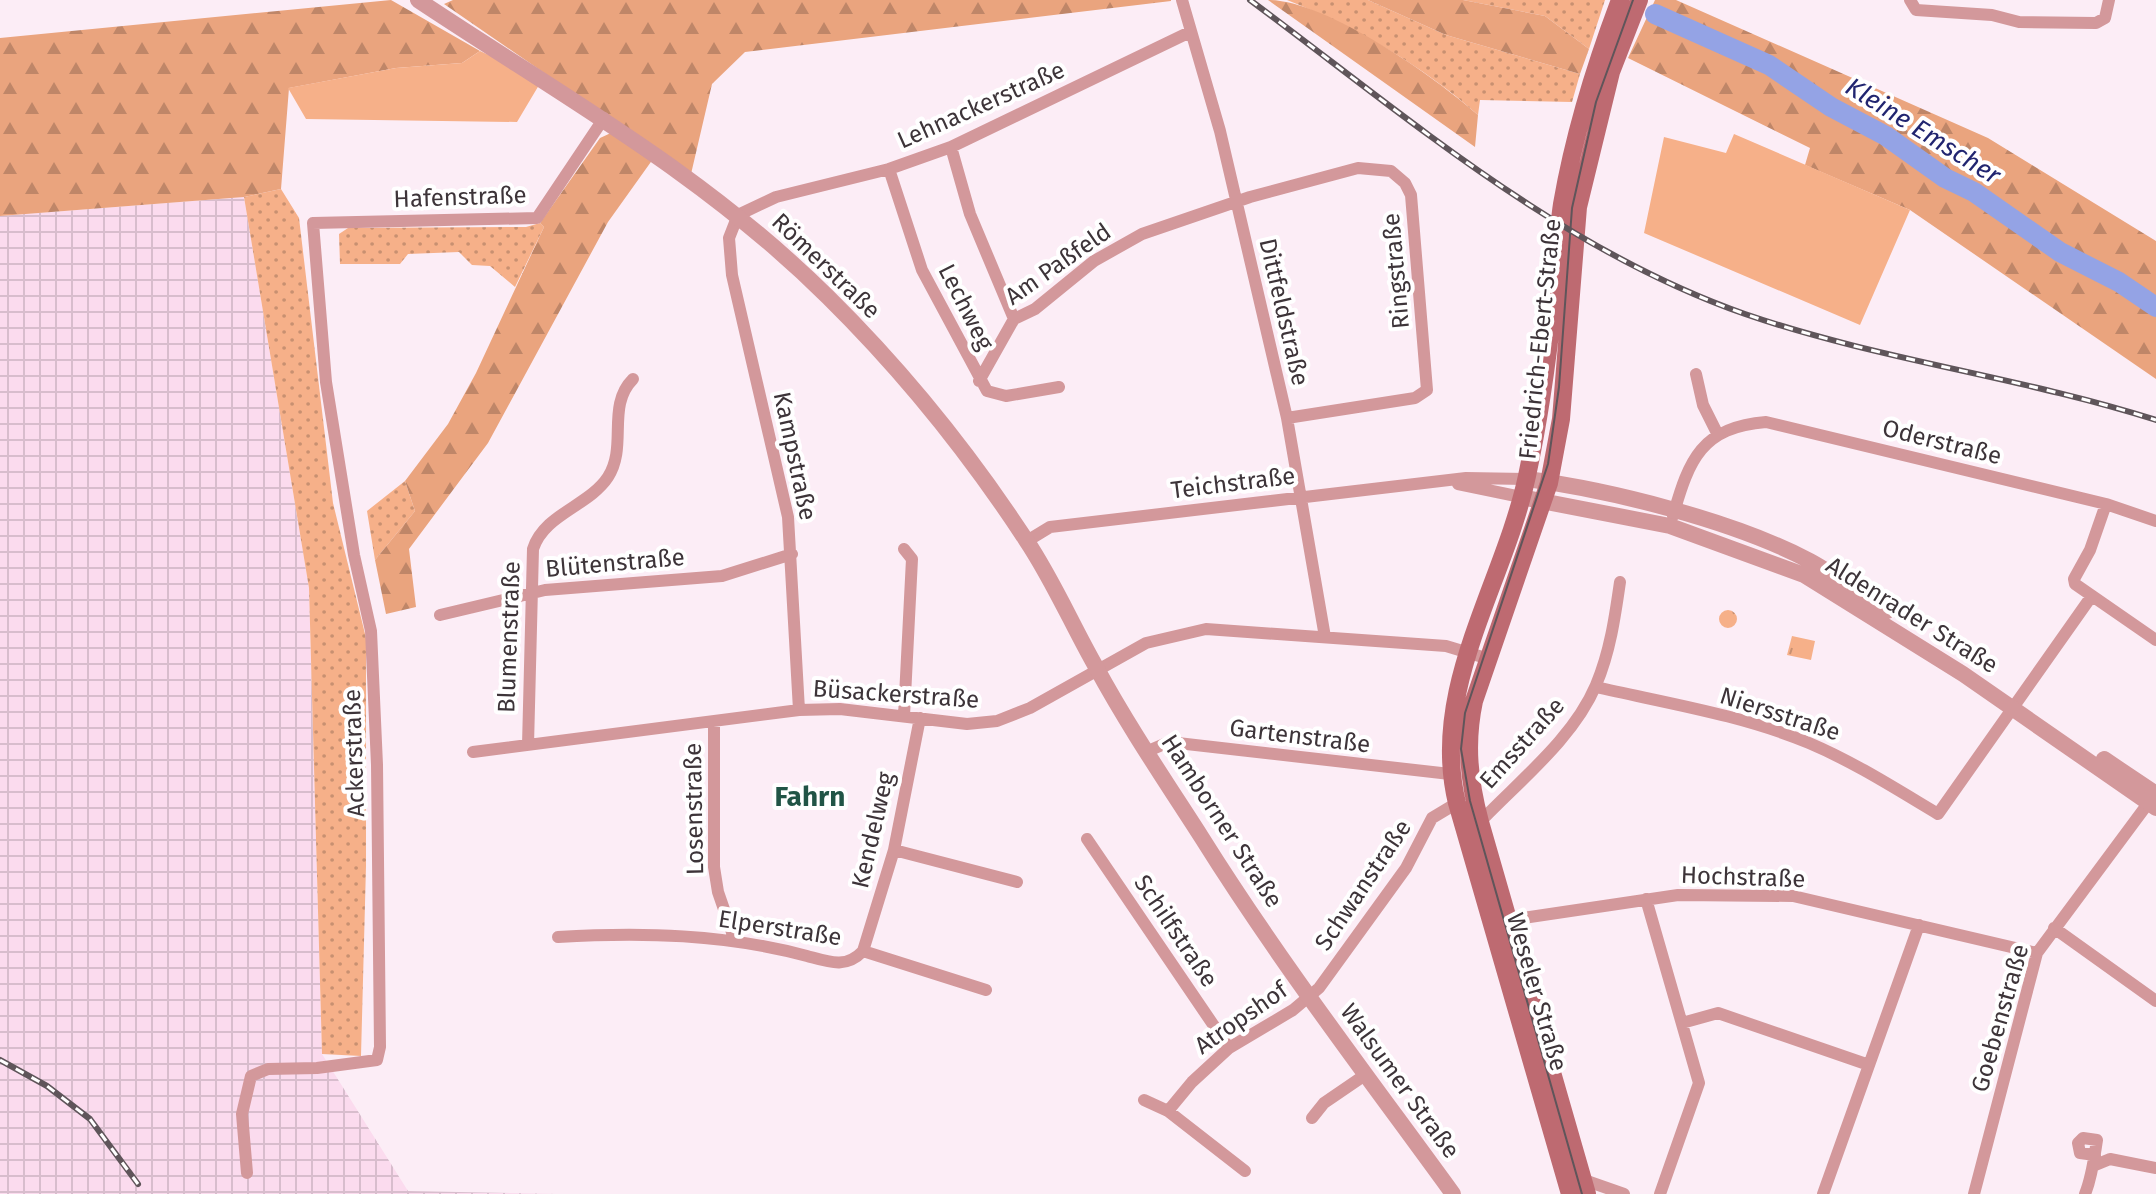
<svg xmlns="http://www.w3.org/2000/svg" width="2156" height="1194" viewBox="0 0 2156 1194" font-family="'Fira Sans',sans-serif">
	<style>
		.industrial { fill: url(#industrial-grid) }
		.grass { fill: url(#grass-dots) }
		.forest { fill: url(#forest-firs) }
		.park { fill: url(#park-tufts) }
		.garden { fill: #f6b089 }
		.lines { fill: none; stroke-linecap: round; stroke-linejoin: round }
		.river { stroke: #94a3e5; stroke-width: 20 }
		.minor { stroke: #d3989b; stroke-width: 12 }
		.tertiary { stroke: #d3989b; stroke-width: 16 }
		.secondary { stroke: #be6a71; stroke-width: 18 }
		.tram { stroke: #5f555a; stroke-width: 2 }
		.rail-casing { stroke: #5f555a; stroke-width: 6 }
		.rail { stroke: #fff; stroke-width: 3; stroke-dasharray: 9; stroke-linecap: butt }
		.labels { text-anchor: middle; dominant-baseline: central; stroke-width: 8; stroke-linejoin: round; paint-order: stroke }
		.street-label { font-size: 24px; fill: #3d3439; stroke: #fff }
		.water-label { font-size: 26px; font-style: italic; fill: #212570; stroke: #fff }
		.quarter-label { font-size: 28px; font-weight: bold; fill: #215446; stroke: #fff }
	</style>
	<defs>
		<pattern id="industrial-grid" width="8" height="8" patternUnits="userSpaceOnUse" patternTransform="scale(2)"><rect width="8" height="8" fill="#fbdbee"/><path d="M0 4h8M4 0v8" fill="none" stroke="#d8bdcd"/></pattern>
		<pattern id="grass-dots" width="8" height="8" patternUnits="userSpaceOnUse" patternTransform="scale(2)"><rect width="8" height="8" fill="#f6b089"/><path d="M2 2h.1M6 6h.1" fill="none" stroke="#c89071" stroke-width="1.8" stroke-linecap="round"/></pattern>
		<pattern id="forest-firs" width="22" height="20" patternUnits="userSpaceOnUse" patternTransform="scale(2)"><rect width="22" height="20" fill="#eaa47e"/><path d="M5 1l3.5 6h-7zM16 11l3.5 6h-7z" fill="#bf8668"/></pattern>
		<pattern id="park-tufts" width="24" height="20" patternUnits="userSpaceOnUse" patternTransform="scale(2)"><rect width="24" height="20" fill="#f6b089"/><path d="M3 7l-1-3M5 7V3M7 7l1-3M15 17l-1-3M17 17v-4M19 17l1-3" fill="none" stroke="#c89071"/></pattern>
	</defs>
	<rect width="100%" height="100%" fill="#fcedf6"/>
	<path class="industrial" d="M244,197L309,588L322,1054L408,1191L557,1194H0V216Z"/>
	<path class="grass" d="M1287,0H1368L1446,35L1580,74L1572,102L1480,100L1478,115C1423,66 1356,27 1287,0Z
		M1463,0H1605L1589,49L1545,16Z
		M281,189L299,218L333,503L366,638V866L361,1056L322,1054L309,588L244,197Z
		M540,223L544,227L515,287L490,266L472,265L459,252L408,254L400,264H340L339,234L348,228L526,227Z
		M405,481L415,511L375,560L367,511Z"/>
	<path class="forest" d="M391,0L480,51L462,63L396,68L289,88L281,189L244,197L0,216V38Z
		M453,0H1171V1L745,52L712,84L691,174L444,4Z
		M1268,0C1326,0 1434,76 1478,115L1475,147Z
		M1368,0H1463L1545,16L1589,49L1580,74L1446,35Z
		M1655,0H1676L1988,138L2156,241V379L1910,210L1805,165L1810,148L1628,58Z
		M613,132L653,159L608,222L488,443L409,549L416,607L386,614L375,560L415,511L405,481L448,424L476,373L544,227L540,223L600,138Z"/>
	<path class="park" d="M1719 619a9 9 0 1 1 18 0a9 9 0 1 1-18 0Z
		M1792,636L1815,641L1811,660L1787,655Z"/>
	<path class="garden" d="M480,51L542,80L517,122L306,119L288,88L396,68L462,63Z
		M1734,134L1910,210L1860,325L1644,233L1664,137L1726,153Z"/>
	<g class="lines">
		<path class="river" d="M1655,14L1769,65L1831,107L1886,136L1945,178L1974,192L2060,252L2119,282L2156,307"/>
		<path class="minor" d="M1182,0L1220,131L1287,418L1325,637
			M1910,0L1916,10L1992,15L2019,22L2096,23L2105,18L2109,0
			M951,147L970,214L1014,319
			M889,169L922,270L987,391L1006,396L1059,387
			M1696,374L1703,405L1717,433
			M979,381L1014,319L1035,309L1094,261L1142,234L1250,197L1358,168L1391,171L1405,183L1411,195L1427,390L1415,398L1287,418
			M1458,484L1521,497
			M2106,504L2090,550L2074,579L2075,584L2156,640
			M1673,516C1689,459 1702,427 1766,422L2106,504L2156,521
			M1027,541L1050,527L1466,478L1527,479
			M440,615L545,590L722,576L792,554
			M1596,687C1666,703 1742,715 1809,743C1854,762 1896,789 1938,814L2091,597
			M799,710L788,517L732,275L729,238L738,215L776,197L889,169L951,147L1190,32
			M904,716L912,559L904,549
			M714,722V867L718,892L735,941
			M528,745L533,549C544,514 589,506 608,477C628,446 606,406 633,379
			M1148,751L1169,742L1450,774
			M473,752L799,710L840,709L967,724L997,721L1030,708L1146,643L1206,629L1446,646L1489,659
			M1475,823L1480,822C1520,780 1573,739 1596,685C1610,652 1615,617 1620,582
			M1087,839L1229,1048
			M894,850L1017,882
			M1646,899L1699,1083L1660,1194
			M1503,921L1678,895L1793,896L2037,953
			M2054,928L2156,1001
			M558,937C642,932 725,934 807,956C829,962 846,969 863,951L986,990
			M863,951L894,850L920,718
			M1682,1023L1718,1013L1869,1065
			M1144,1100L1168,1111L1245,1171
			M1168,1111L1192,1082L1229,1048L1293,1010L1319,988L1406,868L1432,818L1457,803
			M1312,1118L1324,1103L1365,1075
			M2093,1166L2110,1159L2156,1168
			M247,1173L242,1114L251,1076L268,1069L317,1068L377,1060L380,1047L377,765L371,631L354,555L326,382L313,223L537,218L604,118
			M1584,1180L1624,1194
			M1823,1194L1919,925
			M1974,1194L2037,953L2152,798
			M2085,1194C2092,1177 2094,1159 2097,1140L2083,1138L2078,1143L2080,1153L2095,1155"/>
		<path class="tertiary" d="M418,0C562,96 703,173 828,297C902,370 969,453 1026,540C1053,580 1072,625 1096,667C1128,726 1166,782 1202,838C1279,961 1368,1077 1453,1194
			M1527,479C1611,490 1734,521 1810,561C1836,575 1861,595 1887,611
			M1521,497L1670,526L1804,575L1963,674L2156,808
			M2104,759L2156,794"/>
		<path class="secondary" d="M1570,1194L1457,803C1429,689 1504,584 1527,476C1539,420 1547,364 1553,307C1556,273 1557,238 1562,204C1574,135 1595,66 1620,0
			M1587,1194L1480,822C1469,781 1465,743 1474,701L1549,483L1561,419L1578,207L1611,72L1639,0"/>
		<path class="tram" d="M1582,1194L1470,801L1461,749L1465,713L1548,464L1559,387L1572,208L1596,102L1633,0"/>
		<defs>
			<path id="rail" d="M1250,0C1405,115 1559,249 1745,314C1879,360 2021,377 2156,420
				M0,1060L47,1086L90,1119L138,1184"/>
		</defs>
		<use href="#rail" class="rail-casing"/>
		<use href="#rail" class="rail"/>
	</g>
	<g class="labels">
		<g class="street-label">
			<text transform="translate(981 105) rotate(-24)">Lehnackerstraße</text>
			<text transform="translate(460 197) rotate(-2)">Hafenstraße</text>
			<text transform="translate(1058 264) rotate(-35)">Am Paßfeld</text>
			<text transform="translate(826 266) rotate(44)">Römerstraße</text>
			<text transform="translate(1396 271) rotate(-95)">Ringstraße</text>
			<text transform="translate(966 307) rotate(63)">Lechweg</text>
			<text transform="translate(1284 312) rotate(77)">Dittfeldstraße</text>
			<text transform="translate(1540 339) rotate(-84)">Friedrich-Ebert-Straße</text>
			<text transform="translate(1942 442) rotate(14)">Oderstraße</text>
			<text transform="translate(795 456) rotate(78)">Kampstraße</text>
			<text transform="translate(1233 483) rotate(-7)">Teichstraße</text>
			<text transform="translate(615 563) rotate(-5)">Blütenstraße</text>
			<text transform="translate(1912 615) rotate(32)">Aldenrader Straße</text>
			<text transform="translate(509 637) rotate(-88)">Blumenstraße</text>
			<text transform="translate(896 694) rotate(4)">Büsackerstraße</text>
			<text transform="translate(1780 714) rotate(18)">Niersstraße</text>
			<text transform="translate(1300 736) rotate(7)">Gartenstraße</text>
			<text transform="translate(1522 743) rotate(-48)">Emsstraße</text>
			<text transform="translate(354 753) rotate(-92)">Ackerstraße</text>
			<text transform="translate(694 809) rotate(-91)">Losenstraße</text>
			<text transform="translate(1222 821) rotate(57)">Hamborner Straße</text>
			<text transform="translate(873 830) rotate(-77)">Kendelweg</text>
			<text transform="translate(1743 877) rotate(2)">Hochstraße</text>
			<text transform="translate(1363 885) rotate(-56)">Schwanstraße</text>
			<text transform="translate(780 928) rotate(9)">Elperstraße</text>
			<text transform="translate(1176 931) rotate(56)">Schilfstraße</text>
			<text transform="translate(1537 992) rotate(74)">Weseler Straße</text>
			<text transform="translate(1241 1018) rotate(-35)">Atropshof</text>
			<text transform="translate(2000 1018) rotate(-74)">Goebenstraße</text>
			<text transform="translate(1400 1081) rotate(54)">Walsumer Straße</text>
		</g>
		<g class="water-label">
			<text transform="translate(1923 131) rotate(32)">Kleine Emscher</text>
		</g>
		<g class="quarter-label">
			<text x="810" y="796">Fahrn</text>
		</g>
	</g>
</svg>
